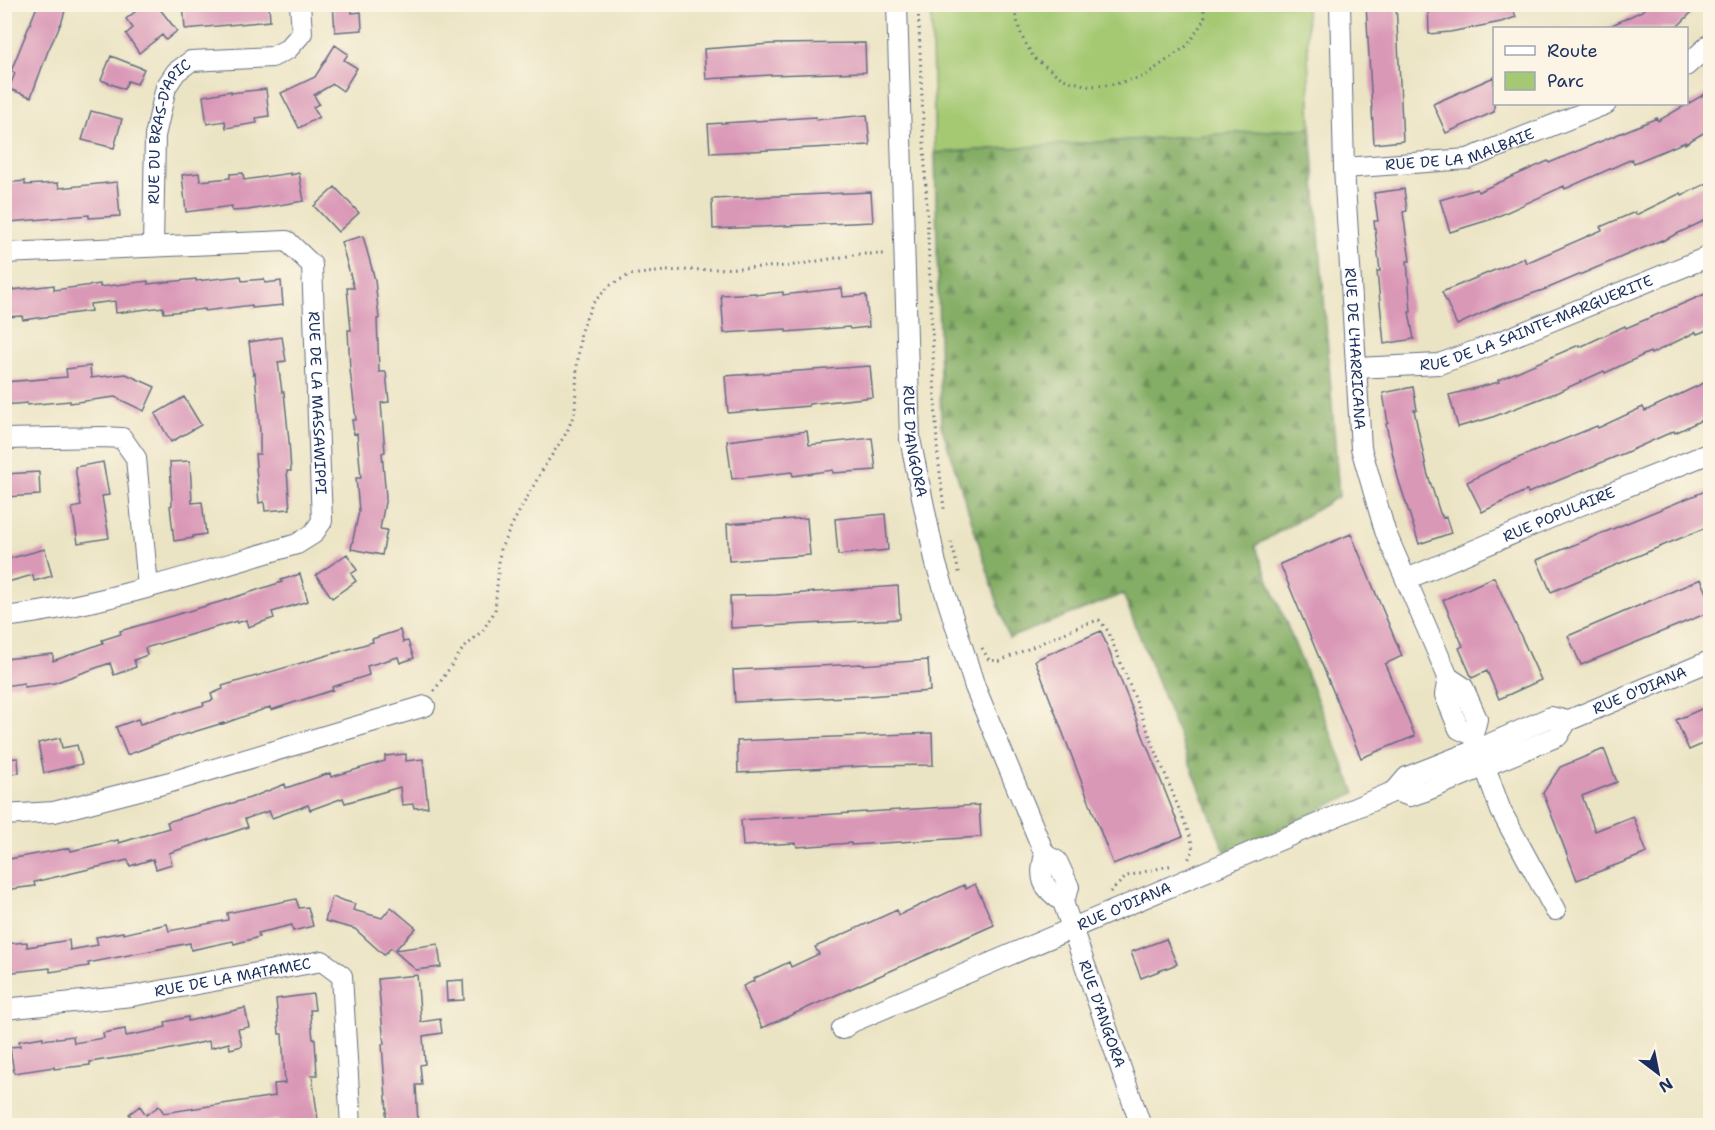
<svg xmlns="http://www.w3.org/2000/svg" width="1715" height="1130" viewBox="0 0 1715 1130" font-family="'Shantell Sans',sans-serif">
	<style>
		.green { fill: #a5c973; stroke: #607c68; stroke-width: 1.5 }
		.forest { fill: url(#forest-firs); stroke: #506e62; stroke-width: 1.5 }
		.building { fill: #da98b7 }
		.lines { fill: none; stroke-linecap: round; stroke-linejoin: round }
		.street-casing { stroke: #646e82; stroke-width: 22 }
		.path { stroke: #646e82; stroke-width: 3; stroke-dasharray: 1.5 4.5; stroke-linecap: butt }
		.street { stroke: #fff; stroke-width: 20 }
		.labels { text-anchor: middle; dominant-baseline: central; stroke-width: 6; stroke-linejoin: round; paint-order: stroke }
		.street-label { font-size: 15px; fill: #1b2f5e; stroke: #fcf5e5 }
	</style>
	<defs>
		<pattern id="forest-firs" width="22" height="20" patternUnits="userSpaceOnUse" patternTransform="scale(1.5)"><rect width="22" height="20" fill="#84ad65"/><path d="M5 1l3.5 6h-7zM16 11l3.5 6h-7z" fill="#6b8d56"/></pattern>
	</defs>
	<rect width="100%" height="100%" fill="#fcf5e5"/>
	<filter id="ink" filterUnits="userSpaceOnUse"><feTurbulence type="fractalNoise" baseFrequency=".0167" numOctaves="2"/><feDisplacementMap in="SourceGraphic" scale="12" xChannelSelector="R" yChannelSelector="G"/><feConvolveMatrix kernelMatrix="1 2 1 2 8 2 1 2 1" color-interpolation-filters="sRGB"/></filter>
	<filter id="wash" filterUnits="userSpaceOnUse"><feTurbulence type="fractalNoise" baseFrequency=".008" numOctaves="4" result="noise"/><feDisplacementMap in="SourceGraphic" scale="24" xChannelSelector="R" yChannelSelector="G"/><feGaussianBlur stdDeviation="1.35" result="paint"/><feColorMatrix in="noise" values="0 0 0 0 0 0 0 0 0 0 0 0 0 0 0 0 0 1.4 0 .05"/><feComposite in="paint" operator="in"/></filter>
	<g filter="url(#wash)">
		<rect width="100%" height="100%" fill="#ebe4c4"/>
		<path class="green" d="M931,5H1306L1311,128L935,153Z"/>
		<path class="forest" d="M1311,128L1339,496L1255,546L1355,793L1226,855L1123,594L1009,638L941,425L935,153Z"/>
		<g id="blocks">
			<path class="building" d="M38,4H67L62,21L48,51L31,97L9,89L15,73L11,71Z
				M145,4H156L177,31L166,40L162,35L139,53L126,34L133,28L126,19Z
				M183,4H269L270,21L185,29Z
				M333,4H351L352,13L361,12L362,30L335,32Z
				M1366,4H1396L1403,141L1374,144Z
				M1428,4H1511L1516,17L1501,22L1450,32L1429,34Z
				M1649,4H1700L1676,28H1606L1642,11Z
				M865,43L866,72L771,75L706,79L704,49L771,44Z
				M335,45L348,54L344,60L357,68L343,91L333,84L314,95L319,104L313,107L319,117L299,128L281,93L315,77Z
				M111,56L144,69L137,84L128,81L124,89L101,80Z
				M1494,77V112L1446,133L1433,104Z
				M266,89L269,116L256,118L257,123L226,128L225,121L207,124L203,96L231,91V93Z
				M1710,91V129L1685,144V142L1634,163L1632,159L1565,189L1564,186L1492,219L1450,232L1440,200L1477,189L1478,192L1548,161L1549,163L1657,118L1658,121Z
				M91,111L122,119L114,148L82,140Z
				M867,115L870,145L710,153L708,124L816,117V120Z
				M199,173L200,181L230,178V174L243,173L244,180L291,173V175L299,173L304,201L248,210L232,211V206L186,212L182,175Z
				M25,181V185L58,183L59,188L117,182L120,216L89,218V215L10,222V215L4,216V183Z
				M1710,182V218L1662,241V240L1546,289L1502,304L1457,325L1442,292L1524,258L1526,263L1602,230L1600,227L1635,212L1636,215L1681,193L1682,195Z
				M335,187L359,213L338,232L314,206Z
				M1404,189L1407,211L1403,212L1410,261H1407L1411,312H1409L1414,339L1384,344L1377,271H1380L1374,221H1378L1374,193Z
				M871,192L873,222L713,229L712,199Z
				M363,236L375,280L379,319H377L379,372H386L389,402L381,403L385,452L382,453L386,497L380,529L387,530L382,555L351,549L359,511L356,478H361L357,433L354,434L352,420H356L350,370L348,330H351L347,288H354L341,242Z
				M241,276L242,281L264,279L265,283L281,281L283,305L252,308V305L205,311V309L164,313L163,307L116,313L115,301L90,304L91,311L23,320L22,316L4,317V291L54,285V290L100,284V287L148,281V284L196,279V281Z
				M842,288L843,297L866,295L869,327L850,329L849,327L786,332V329L724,333L721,295L756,293V295L783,292V295Z
				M1710,292V329L1697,334L1696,332L1651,354L1650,352L1605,373L1604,371L1558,392L1490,418L1458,427L1449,395L1499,382L1498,380L1579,345L1580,347L1625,326L1626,328Z
				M282,337L286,361L278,362L282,392H284L289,441L291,471H287L290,509L265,511L264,502L259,503L255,454H260V432L255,373L253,374L249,342Z
				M90,366L91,378L126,374L155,387L144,411L115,397L70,403V401L27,405V403L4,405V382L67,377L66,369Z
				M870,366L873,397L809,404V406L728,413L725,376Z
				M1710,380V416L1675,433L1674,431L1627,452L1528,493L1527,490L1482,512L1467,482L1501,465L1597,426L1598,428L1643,407L1645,411Z
				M1413,387L1417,410H1414L1427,472L1440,513L1443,518L1446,517L1451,533L1419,544L1398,478L1386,424L1388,423L1383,393Z
				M184,397L201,425L171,442L155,414Z
				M807,431L809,445L872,438L876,470L833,473V470L793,476L792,472L732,479L727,441Z
				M190,461L192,503L202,502L206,534L193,536V538L174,541L170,506L172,505L170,462Z
				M103,462L109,495L102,496L109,538L78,543L72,508L81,506L75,467Z
				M39,472L40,495L4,497V474Z
				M1710,489V526L1551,592L1537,560Z
				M885,514L888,550L838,555L835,519Z
				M807,518L810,555L729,561L727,524Z
				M1351,534L1402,656L1385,664L1415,736L1361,758L1280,564Z
				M45,549L52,576L34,581L33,575L4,583V560Z
				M347,554L357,570L351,574L356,581L332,598L316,575Z
				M300,574L308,601L272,612L274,618L248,627L246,620L237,623V621L145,648L147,655L134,660L136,667L114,675L110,663L54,683L25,687L24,683L4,686V659L53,654V661L103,643L102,640L121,634L120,631L223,601L282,582L281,580Z
				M1494,577L1541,680L1499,699L1487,671L1472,678L1459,648L1463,646L1443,600Z
				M1701,579L1710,600V612L1581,665L1568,636Z
				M898,586L900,619L731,628L730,596L776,595Z
				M400,630L403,642L408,641L414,658L400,663L398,657L367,666L369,675L332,687L333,690L271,710L270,707L223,724V723L167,740L127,755L116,727L138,719L140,724L204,705L203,703L213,700L211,694L223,689L222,686L373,642L372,639Z
				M1101,631L1183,836L1113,864L1035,660Z
				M928,660L930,691L869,696L735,702L733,670L861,664V665Z
				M1706,707L1710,717V741L1689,750L1676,720Z
				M932,733L933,765L866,766L738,773L737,741Z
				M60,738L62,748L77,745L82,764L44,773L38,743Z
				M1604,749L1617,782L1582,796L1595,831L1633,816L1647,853L1577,880L1543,793L1560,767Z
				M406,754V761L423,759L428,807L414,808L413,804L402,805L400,787L345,803L343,798L310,810L308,805L272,818L269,811L245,819L248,827L169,853L172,864L156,869L153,859L130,866L128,860L34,882L35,886L4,890V860L70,848L71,851L118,840L119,843L169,828L167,822L250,798L285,784L286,788L330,773L331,777L385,761V756Z
				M18,758L19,773L4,775V759Z
				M979,805L981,837L851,845V843L797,847L796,843L743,846L741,820Z
				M975,884L994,925L762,1028L743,986L754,981L753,979L789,962L791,967L819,954L815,947L897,910L899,915L964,885L966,889Z
				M332,897L355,904L353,910L382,918L391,907L416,928L395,950L438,944L441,967L416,970L391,948L384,955L355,929L325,921Z
				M296,899L299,908L308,907L313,926L293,931L292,925L258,933L259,937L234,944L233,941L191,950L190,943L88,963L89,966L50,972V968L4,973V944L27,942V947L69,940L70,950L98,945L96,937L123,932V934L167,924L169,931L228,920L227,913Z
				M1166,939L1177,964L1141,978L1131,952Z
				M417,975L421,1022L440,1019L442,1033L423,1036L425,1064L420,1065L422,1085H416L418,1125H387L386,1112H387L382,1044H384L378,979Z
				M463,980L464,1000L447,1001L446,981Z
				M313,994L315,1010H310L313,1039H315L317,1075H312L318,1120L279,1125L278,1120L241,1125H131L133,1124V1119L129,1114L140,1106L146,1115L159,1106L164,1113L275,1096L274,1084L285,1083L282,1034H279L276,999Z
				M245,1008L249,1027L238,1029L242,1046L230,1049L229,1043L210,1048L209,1041L162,1051L90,1062V1065L54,1069V1067L14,1073L10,1047L20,1046L19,1041L43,1037V1040L73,1036L74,1043L104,1038L103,1033L125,1029L126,1036L157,1030V1029L166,1027L165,1022L188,1017V1021Z"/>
		</g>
	</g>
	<g filter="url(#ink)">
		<use href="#blocks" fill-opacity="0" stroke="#646e82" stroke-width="1.5"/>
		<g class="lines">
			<defs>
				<g id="street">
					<path id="s1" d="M897,4L910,439L936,564L975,687L1045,855C1038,879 1043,888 1063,902L1141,1126"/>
					<path id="s2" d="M1340,4L1344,168L1361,448L1385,531L1448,677L1445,695L1459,729L1473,735L1477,719L1463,687L1448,677"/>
					<path d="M1686,66L1710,44"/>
					<path id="s3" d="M1344,168L1468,159L1606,104"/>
					<path id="s4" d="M153,246L155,136L166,87L176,72L191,61L272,57L288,49L302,33L300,4"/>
					<path id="s5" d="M4,253L287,241L312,265L322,521L313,534L297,544C201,572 104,605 4,617"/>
					<path id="s6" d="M1356,368L1439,364L1497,343L1710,256"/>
					<path d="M4,439L102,437L122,438L136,458L148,587"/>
					<path id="s7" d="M1407,579L1571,509L1710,453"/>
					<path d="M1481,756L1501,811L1555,910"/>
					<path id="s8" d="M1395,791L1410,796L1425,791L1558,736L1567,721L1710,661"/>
					<path d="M4,815L54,812L174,781L425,706"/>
					<path d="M1045,855L1057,861L1069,887L1063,902"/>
					<path id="s9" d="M4,1009L132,996L322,961L342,976L351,1126"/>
					<path id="s10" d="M842,1029L852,1022L1395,791L1407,777L1478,749L1551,717L1567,721"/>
				</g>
			</defs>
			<use href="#street" class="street-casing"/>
			<path class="path" d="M918,4L937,446L944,509
				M1012,4L1022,37L1034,58L1063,79L1088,86L1110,85L1143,77L1188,45L1205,18L1203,4
				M951,542L960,576
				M982,648L989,660L1000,661L1085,624L1099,620L1108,631L1191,839L1193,851L1188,860
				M434,691L462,650L483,630L495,611L500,550L514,521L544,467L567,432L575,411L577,367L581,331L592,304L609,286L629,275L665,271L788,266L860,254H887
				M1110,892L1127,876L1173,865"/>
			<use href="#street" class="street"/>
		</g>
	</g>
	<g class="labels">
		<g class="street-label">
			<text stroke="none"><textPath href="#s4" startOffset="118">RUE DU BRAS-D'APIC</textPath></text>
			<text stroke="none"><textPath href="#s3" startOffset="118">RUE DE LA MALBAIE</textPath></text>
			<text stroke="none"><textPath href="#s6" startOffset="188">RUE DE LA SAINTE-MARGUERITE</textPath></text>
			<text stroke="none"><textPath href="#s2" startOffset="345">RUE DE L'HARRICANA</textPath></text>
			<text stroke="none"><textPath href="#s5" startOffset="456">RUE DE LA MASSAWIPPI</textPath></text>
			<text stroke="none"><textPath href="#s1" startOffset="438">RUE D'ANGORA</textPath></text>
			<text stroke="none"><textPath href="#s7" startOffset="165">RUE POPULAIRE</textPath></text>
			<text stroke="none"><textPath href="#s8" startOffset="272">RUE O'DIANA</textPath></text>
			<text stroke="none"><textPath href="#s10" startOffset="308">RUE O'DIANA</textPath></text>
			<text stroke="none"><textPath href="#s9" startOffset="231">RUE DE LA MATAMEC</textPath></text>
			<text stroke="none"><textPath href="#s1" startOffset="1048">RUE D'ANGORA</textPath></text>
		</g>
	</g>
	<rect width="1715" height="1130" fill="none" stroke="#fcf5e5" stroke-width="24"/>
	<rect x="1493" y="27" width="195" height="78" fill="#fcf5e5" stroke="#a2a6af" stroke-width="1.5"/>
	<rect x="1505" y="46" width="30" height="9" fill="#ffffff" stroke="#a2a6af" stroke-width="1.5"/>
	<text x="1547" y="57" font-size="18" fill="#1b2f5e">Route</text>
	<rect x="1505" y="72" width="30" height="18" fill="#a5c973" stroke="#a2a6af" stroke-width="1.5"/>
	<text x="1547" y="87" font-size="18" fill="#1b2f5e">Parc</text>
	<g transform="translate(1658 1073) rotate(148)" stroke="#fcf5e5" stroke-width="4.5" paint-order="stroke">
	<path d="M0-4.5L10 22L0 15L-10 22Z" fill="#1b2f5e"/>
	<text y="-9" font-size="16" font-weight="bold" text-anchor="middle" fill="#1b2f5e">N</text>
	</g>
</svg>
